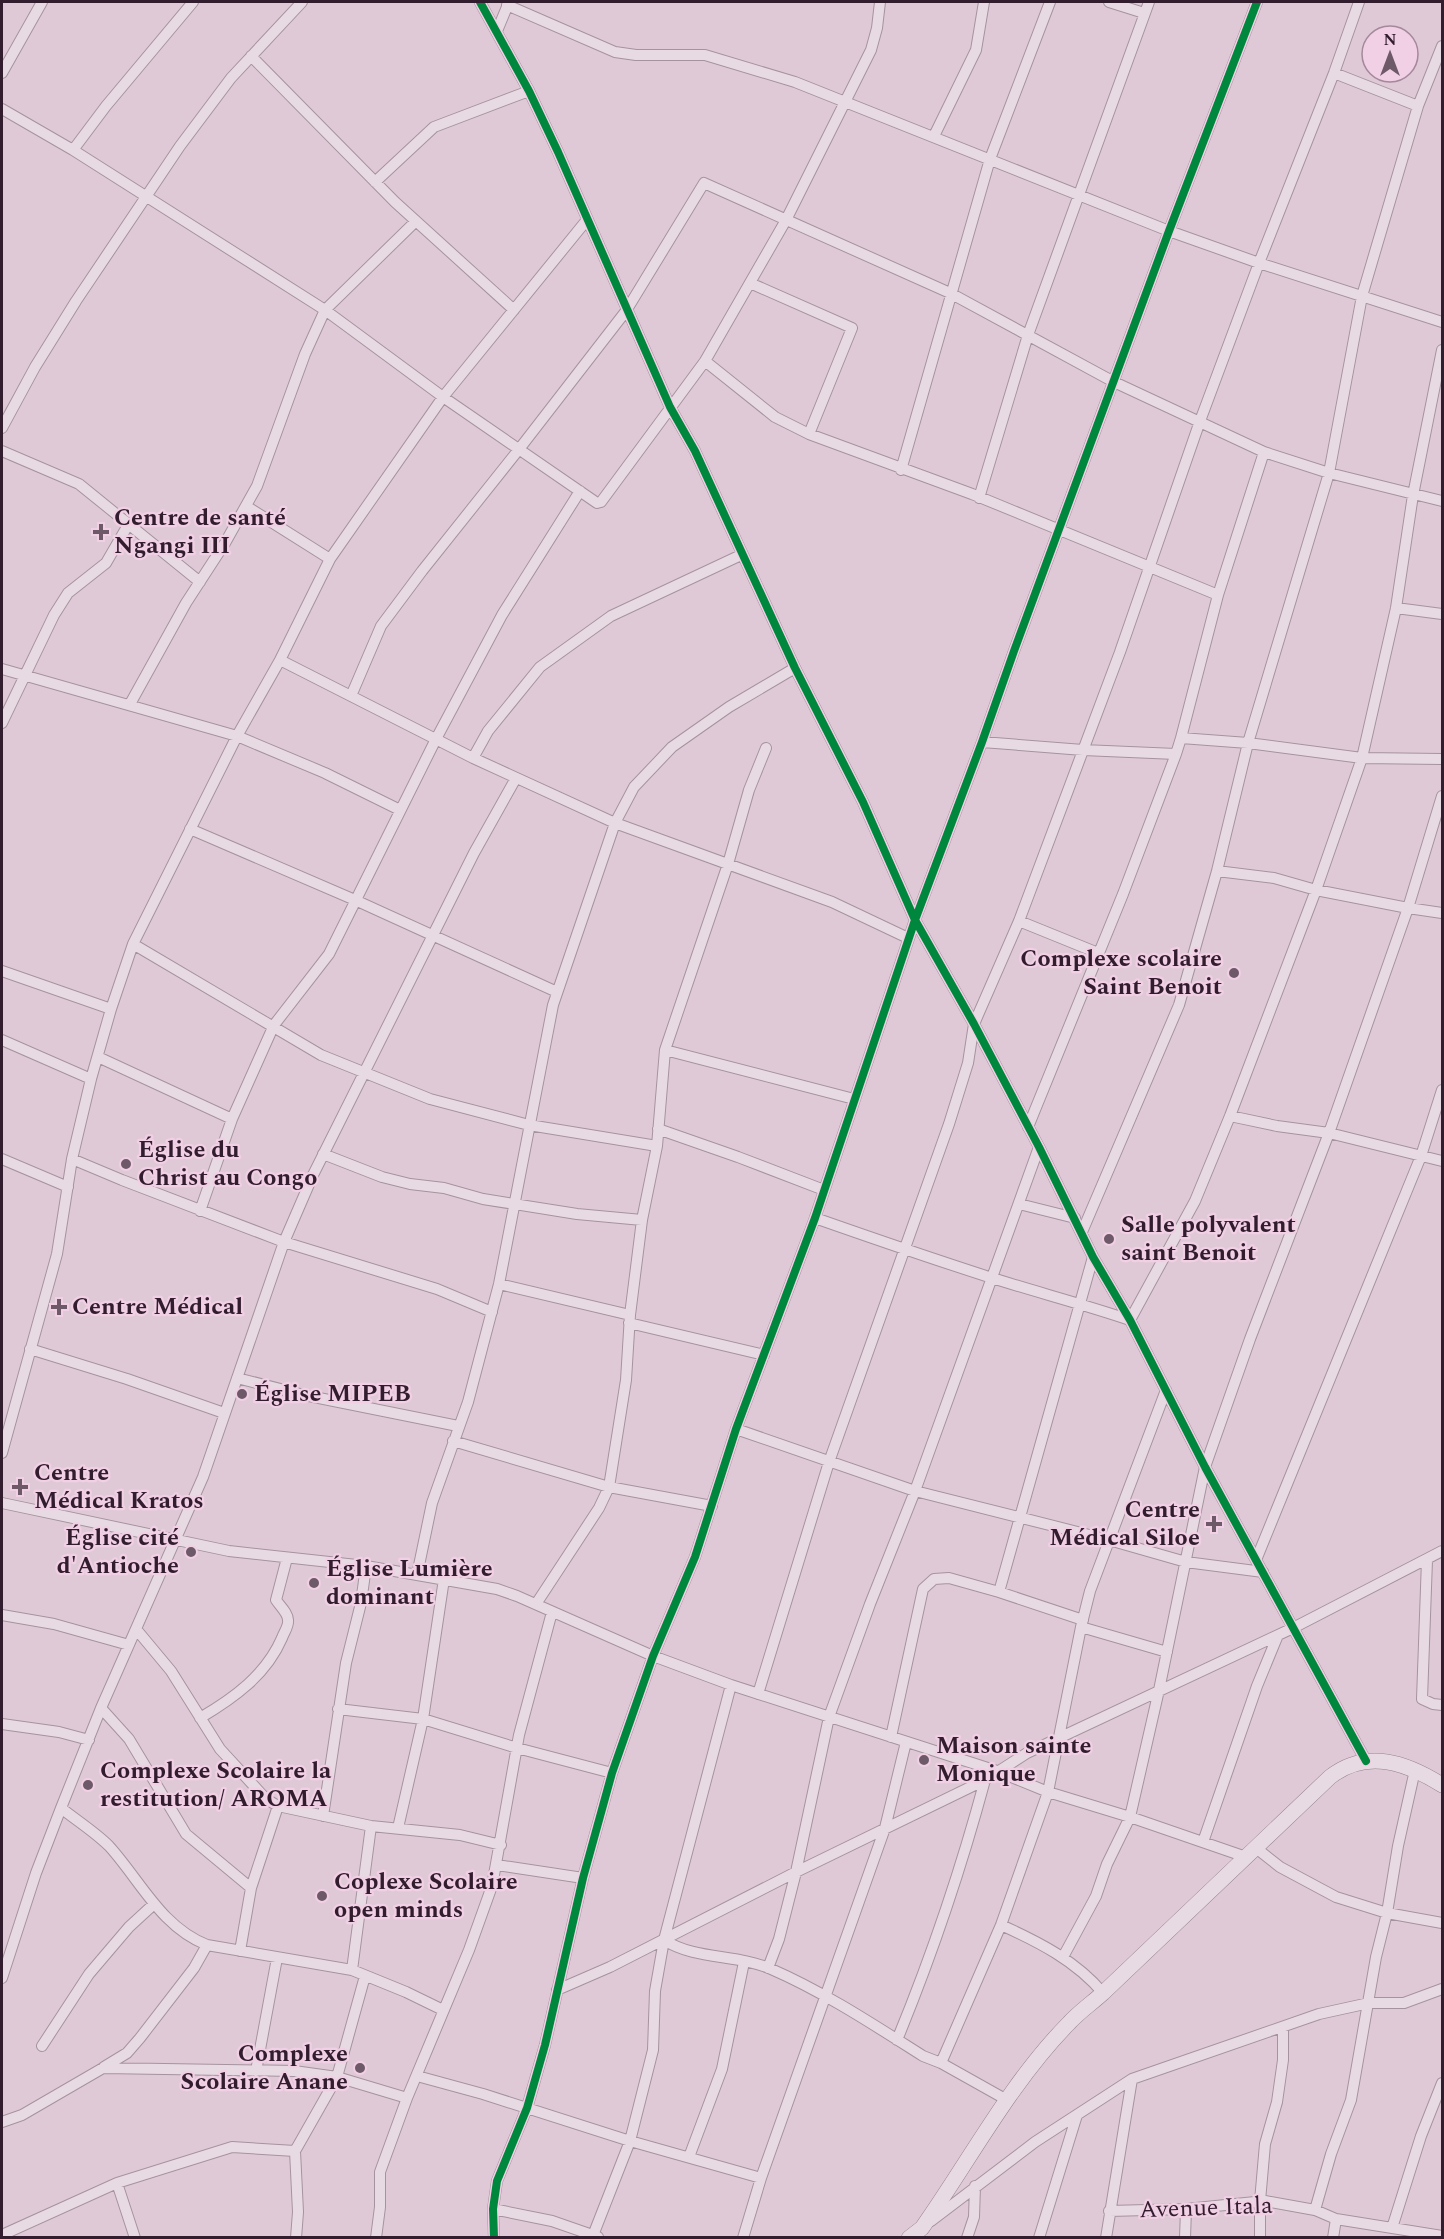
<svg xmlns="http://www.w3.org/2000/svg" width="1444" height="2239" viewBox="0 0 1444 2239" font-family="Spectral,serif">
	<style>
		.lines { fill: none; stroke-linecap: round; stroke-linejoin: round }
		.minor-casing { stroke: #a5939f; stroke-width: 12 }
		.secondary-casing { stroke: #94838f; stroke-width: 16 }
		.minor { stroke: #e8dae3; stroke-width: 10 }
		.secondary { stroke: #e8dae3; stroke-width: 15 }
		.cycleway-casing { stroke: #f1cfe4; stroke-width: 11 }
		.cycleway { stroke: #00873e; stroke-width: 8 }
		.poi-dot { fill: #6e5969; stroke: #f1cfe4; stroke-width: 2 }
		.labels { text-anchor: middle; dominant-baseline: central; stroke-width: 4.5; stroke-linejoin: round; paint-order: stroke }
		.poi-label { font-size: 24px; font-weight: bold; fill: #311d2e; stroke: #f1cfe4; text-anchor: start }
		.street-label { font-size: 24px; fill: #311d2e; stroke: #f1cfe4 }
	</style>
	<rect width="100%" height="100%" fill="#e0c9d7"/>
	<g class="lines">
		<defs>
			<path id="minor" d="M480,2L529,91L558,152L670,407L695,451L795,668L863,802L915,920L974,1024L1039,1147L1093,1257L1130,1320L1205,1467L1366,1761
				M1109,2L1144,13
				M507,5L615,52L636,55H705L795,82L1169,231L1259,263L1442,322
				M497,31L509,2
				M251,56L395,202L514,310
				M2,73L42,2
				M1334,73L1418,106
				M2,109L73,150L325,310L443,397L597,503L601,502L705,361L786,220L871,50L877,28L880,2
				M934,136L976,50L984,2
				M73,150L106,106L193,2
				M375,182L434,127L529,91
				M750,283L852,328L809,434
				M705,361L775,417L809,434L972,494L1218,595
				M2,428L35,367L76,301L180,146L231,78L302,2
				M2,451L79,484L200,582
				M901,470L990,159L1050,2
				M979,498L1028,335L1149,2
				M246,506L330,559
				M1396,608L1442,614
				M280,660L473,758L615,823L832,902L908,938
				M2,669L237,736L325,773L400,810
				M351,696L381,626L422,571L520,448L626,311L704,183L950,293L1114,382L1264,452L1329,473L1442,501
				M130,704L186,603L225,543L257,486L305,354L325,310L416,221
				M2,723L54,615L68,593L106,563L128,525
				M1181,738L1218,595L1264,452
				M982,742L1083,750L1176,754L1181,738L1248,743L1362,758L1442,759
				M473,758L488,731L540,667L611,616L741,555
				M190,829L355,900L557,992
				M1217,871L1274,878L1316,890L1408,908L1442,913
				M1019,921L1098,953
				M133,944L321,1055L430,1099L529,1125L657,1146
				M2,971L111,1009
				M2,1040L91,1079
				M665,1050L854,1099
				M98,1057L232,1119
				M1230,1116L1277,1126L1329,1133L1442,1161
				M1028,1127L1123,894L1176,754
				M658,1129L738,1157L824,1190
				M323,1154L382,1177L410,1184L444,1188L483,1199L577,1214L642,1220
				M2,1159L68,1187
				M72,1159L122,1180L284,1242L437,1289L492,1312
				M1019,1204L1075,1218
				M200,1211L232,1119L274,1025L329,954L436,739L502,615L580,491
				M815,1218C872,1238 930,1258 989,1277C1036,1292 1083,1304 1130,1320L1195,1201L1230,1116L1316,890L1362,758L1396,608L1413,495L1442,350
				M1082,1232L1179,1005L1217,871L1248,743L1329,473L1362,296L1418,106L1442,46
				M499,1284L630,1315
				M629,1323L764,1355
				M30,1349L127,1379L224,1413
				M237,1378L304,1395L458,1426
				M736,1429L915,1491L1109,1540L1186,1562L1263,1572
				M453,1441L609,1487L712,1506
				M2,1453L57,1254L72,1159L91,1079L111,1009L133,944L237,736L280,660L330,559L443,397L586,221
				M2,1503L229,1551L366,1566L497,1589L517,1596L653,1656L731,1685L997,1771L1048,1792L1130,1817L1246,1857
				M1256,1560L1421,1156L1442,1090
				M1427,1560L1422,1699L1433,1704L1442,1705
				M417,1575L432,1503L468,1402L499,1284L553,1005L615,823L634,787L672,747L729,707L795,668
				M999,1592L1093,1257
				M536,1604L599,1508L609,1487L626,1380L630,1315L642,1220L657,1146L665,1050L728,864L749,790L766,748
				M2,1615L54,1624L129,1645
				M1081,1627L1167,1652
				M136,1629L171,1671L220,1749L266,1799L278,1806L371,1826L460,1835L501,1845
				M758,1694L829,1462L949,1124L968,1063L974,1024L1019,921L1120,652L1200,421L1259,263L1334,73L1359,2
				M101,1708L129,1739L186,1834L251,1888
				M338,1709L423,1719L517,1748L612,1773
				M200,1718C234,1698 266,1675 282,1638C284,1632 289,1626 288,1620C288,1613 280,1606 276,1600L287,1558
				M2,1724L59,1732L89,1740
				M891,1737L923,1589L934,1579L949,1578L999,1592L1083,1620
				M61,1808C76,1820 95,1832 109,1846C140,1880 161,1927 207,1945L352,1970L406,1992L443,2010
				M323,1816L346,1663L361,1603L366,1566
				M398,1828L423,1719L444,1579
				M1203,1842L1257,1686L1278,1635
				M1256,1848L1280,1867L1336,1897L1387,1913L1442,1923
				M497,1865L583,1878
				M1001,1925C1039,1942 1076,1961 1103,1993
				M664,1940C695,1960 737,1954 771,1969C824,1992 874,2025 923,2056L941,2063L1007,2100
				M240,1951L251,1888L278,1806
				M1063,1957L1096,1896L1107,1864L1130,1817L1159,1690L1205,1467L1250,1339L1329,1133L1408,908L1442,796
				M768,1968L779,1939L796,1872L829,1717L870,1604L915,1491L1039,1147
				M352,1970L371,1826
				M2,1978L36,1873L61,1808L101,1708L203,1477L284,1242L313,1175L474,853L516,778
				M557,1990L610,1967L796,1872L985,1780L1027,1753L1293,1628L1442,1551
				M897,2040C932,1955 961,1869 985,1780
				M42,2046L89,1974L129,1927L154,1904
				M941,2063L1001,1925L1048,1792L1081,1627L1090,1591L1166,1390
				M104,2067L127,2053L140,2038L194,1968L207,1945
				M256,2071L277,1958
				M417,2076L483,2094L630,2141L761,2178
				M2,2122L22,2115L103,2068L294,2071L337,2077L407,2098
				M689,2157L722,2069L744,1962
				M117,2183L135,2238
				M493,2209L552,2221L598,2237
				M1315,2210L1331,2154L1351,2100L1376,1957L1387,1913L1398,1846L1415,1770
				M1109,2211L1186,2209L1265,2201L1315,2210L1336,2219L1442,2236
				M931,2221L1035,2142L1132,2079L1319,2014L1369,2003H1404L1442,1989
				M1392,2228L1421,2136L1442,2083
				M2,2235L117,2183L232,2147L295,2151
				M296,2238L298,2212L295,2151L337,2077L365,1976
				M376,2238L380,2207V2172L407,2098L469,1950L492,1886L519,1735L552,1612
				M494,2238L493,2209L497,2181L527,2108L545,2045L583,1878L612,1773L653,1656L695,1557L736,1429L815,1218L915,920L982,742L1014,651L1169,231L1257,2
				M592,2238L630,2141L653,2050L655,1991L664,1940L731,1685
				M743,2238L761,2178L885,1828L906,1742
				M967,2238L974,2217L975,2186
				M1039,2238L1077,2115
				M1106,2238L1132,2079
				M1185,2238L1186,2209
				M1260,2238V2201L1265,2144L1277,2102L1283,2060V2027
				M1333,2238L1336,2219"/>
			<path id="secondary" d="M909,2238L922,2228C970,2160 1010,2083 1069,2023C1079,2012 1092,2003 1103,1993L1330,1777C1367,1748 1407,1763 1442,1785"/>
		</defs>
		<use href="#minor" class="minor-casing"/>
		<use href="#secondary" class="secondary-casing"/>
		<use href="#minor" class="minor"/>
		<use href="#secondary" class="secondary"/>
		<defs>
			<path id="cycleway" d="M480,2L529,91L558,152L670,407L695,451L795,668L863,802L915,920L974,1024L1039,1147L1093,1257L1130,1320L1205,1467L1366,1761
				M494,2238L493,2209L497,2181L527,2108L545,2045L583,1878L612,1773L653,1656L695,1557L736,1429L815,1218L915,920L982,742L1014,651L1169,231L1257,2"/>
		</defs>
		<use href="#cycleway" class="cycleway-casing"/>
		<use href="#cycleway" class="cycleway"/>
	</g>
	<g class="poi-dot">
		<path d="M98 523h6v6h6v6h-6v6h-6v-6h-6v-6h6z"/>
		<circle cx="1234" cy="973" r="6"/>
		<circle cx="126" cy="1164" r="6"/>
		<circle cx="1109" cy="1239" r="6"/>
		<path d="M56 1298h6v6h6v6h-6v6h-6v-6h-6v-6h6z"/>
		<circle cx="242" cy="1394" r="6"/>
		<path d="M17 1478h6v6h6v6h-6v6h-6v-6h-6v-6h6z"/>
		<path d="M1211 1515h6v6h6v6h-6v6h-6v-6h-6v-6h6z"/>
		<circle cx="191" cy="1552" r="6"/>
		<circle cx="314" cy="1583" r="6"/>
		<circle cx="924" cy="1760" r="6"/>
		<circle cx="88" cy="1785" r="6"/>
		<circle cx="322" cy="1896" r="6"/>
		<circle cx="360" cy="2068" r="6"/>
	</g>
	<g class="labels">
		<g class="poi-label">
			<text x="114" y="518">Centre de santé<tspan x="114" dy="28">Ngangi III</tspan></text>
			<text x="1222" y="959" text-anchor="end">Complexe scolaire<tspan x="1222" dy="28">Saint Benoit</tspan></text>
			<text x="138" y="1150">Église du<tspan x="138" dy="28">Christ au Congo</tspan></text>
			<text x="1121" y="1225">Salle polyvalent<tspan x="1121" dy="28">saint Benoit</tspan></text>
			<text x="72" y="1307">Centre Médical</text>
			<text x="254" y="1394">Église MIPEB</text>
			<text x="34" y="1473">Centre<tspan x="34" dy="28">Médical Kratos</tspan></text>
			<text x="1200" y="1510" text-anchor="end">Centre<tspan x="1200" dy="28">Médical Siloe</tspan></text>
			<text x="179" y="1538" text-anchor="end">Église cité<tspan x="179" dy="28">d'Antioche</tspan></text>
			<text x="326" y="1569">Église Lumière<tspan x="326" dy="28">dominant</tspan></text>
			<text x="936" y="1746">Maison sainte<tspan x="936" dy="28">Monique</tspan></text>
			<text x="100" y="1771">Complexe Scolaire la<tspan x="100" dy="28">restitution/ AROMA</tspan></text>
			<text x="334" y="1882">Coplexe Scolaire<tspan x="334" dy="28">open minds</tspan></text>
			<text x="348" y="2054" text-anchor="end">Complexe<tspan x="348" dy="28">Scolaire Anane</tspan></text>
		</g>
		<g class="street-label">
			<text transform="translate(1206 2208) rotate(-2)">Avenue Itala</text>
		</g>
	</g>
	<rect width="1444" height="2239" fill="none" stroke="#311d2e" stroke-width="6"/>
	<g transform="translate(1390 54)"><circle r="28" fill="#f1cfe4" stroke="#a4889b" stroke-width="1.5"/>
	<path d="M0-4.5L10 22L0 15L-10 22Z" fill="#6e5969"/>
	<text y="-9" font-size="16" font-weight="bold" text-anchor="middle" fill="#311d2e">N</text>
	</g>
</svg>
